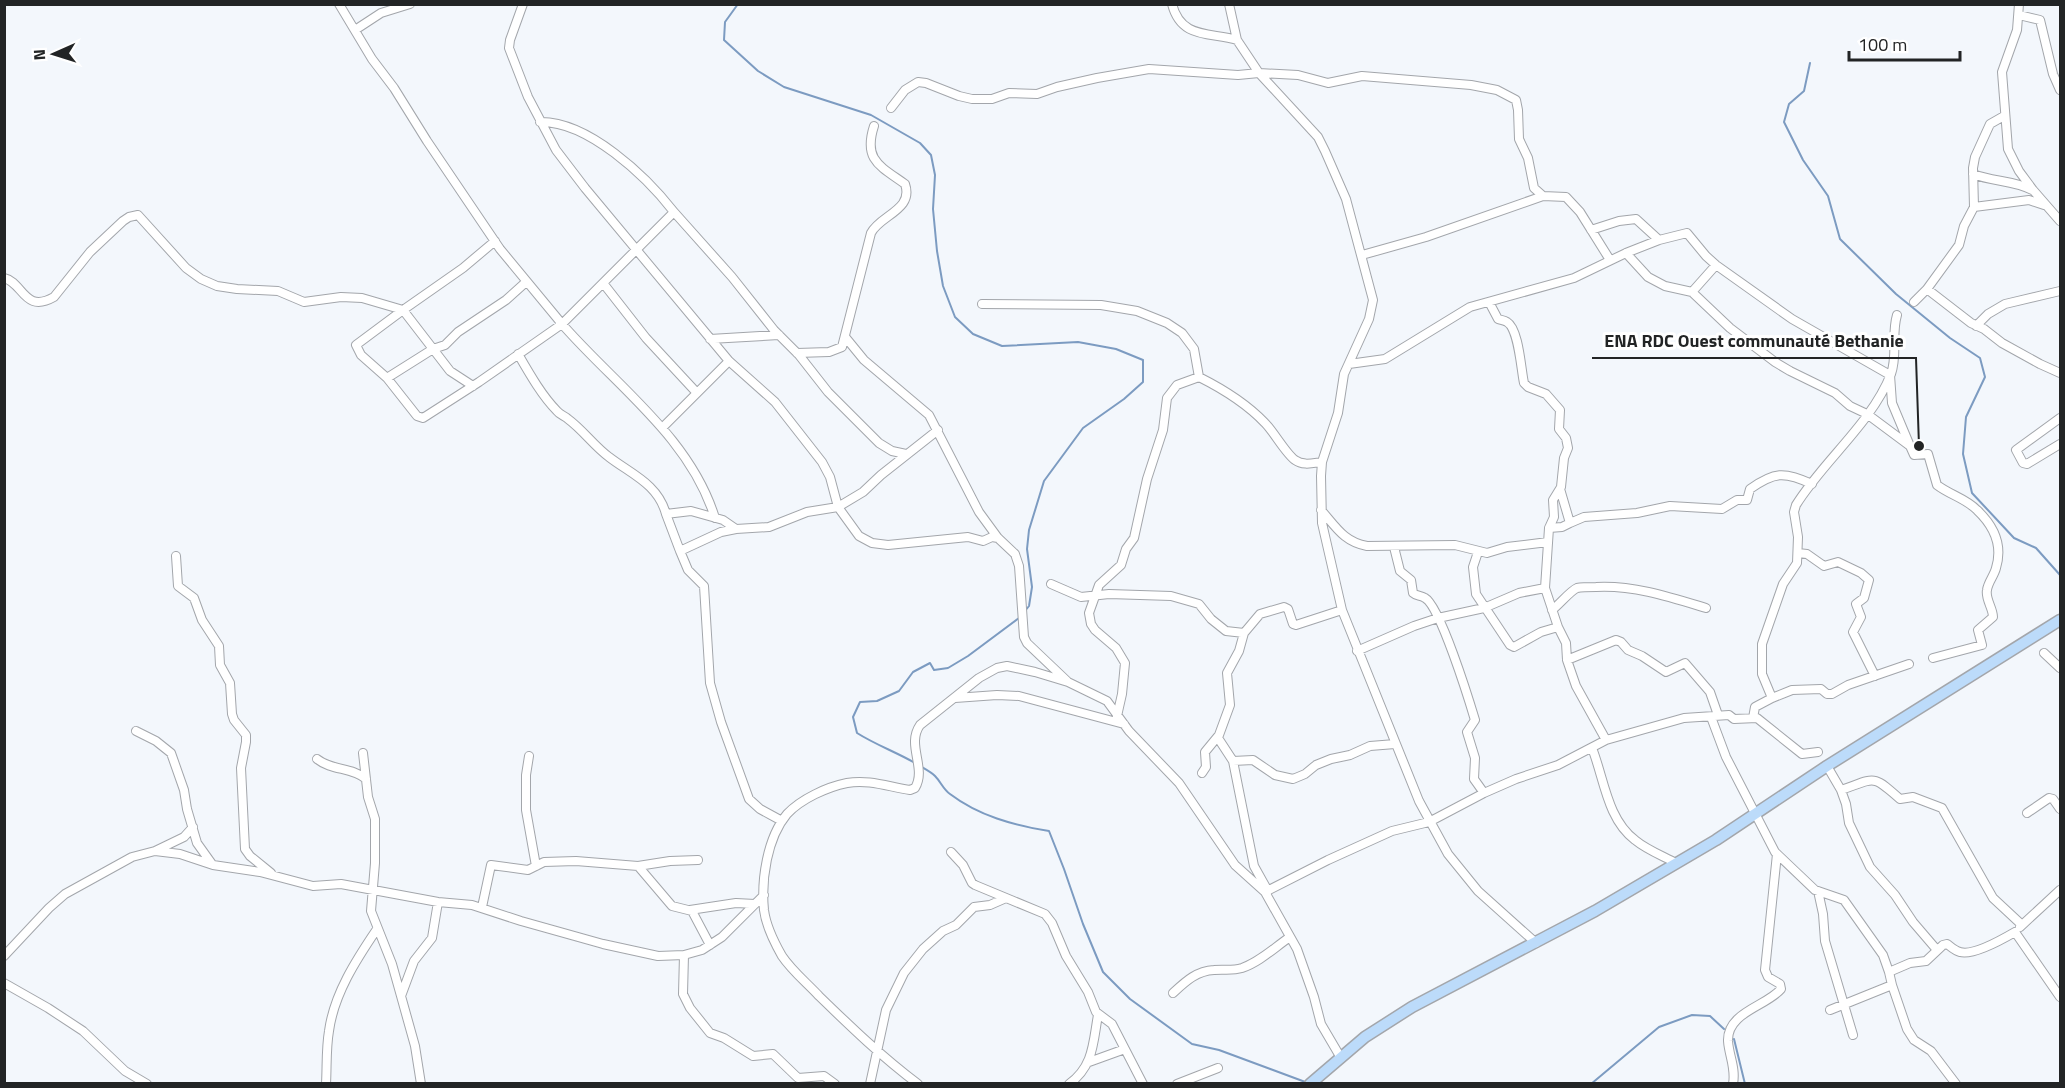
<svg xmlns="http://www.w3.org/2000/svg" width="2065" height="1088" viewBox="0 0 2065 1088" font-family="'Titillium Web',sans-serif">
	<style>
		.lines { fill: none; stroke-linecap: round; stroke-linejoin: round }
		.stream { stroke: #7c9bc1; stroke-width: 2 }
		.minor-casing { stroke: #a3a6ab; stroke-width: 10 }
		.secondary-casing { stroke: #a3a6ab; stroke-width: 13 }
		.minor { stroke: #fff; stroke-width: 8 }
		.secondary { stroke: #bcdbfa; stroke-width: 10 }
		.leader { fill: none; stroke: #222425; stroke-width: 2 }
		.callout-dot { fill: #222425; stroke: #fff; stroke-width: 2 }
		.callout-label { font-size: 18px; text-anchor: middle; font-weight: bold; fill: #222425; stroke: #fff; stroke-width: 6; stroke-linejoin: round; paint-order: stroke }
	</style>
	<rect width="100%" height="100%" fill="#f3f7fc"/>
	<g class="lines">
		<path class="stream" d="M738,4L725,22L724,40L758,71L784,87L871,115L920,143L931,155L935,175L933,209L937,251L943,286L955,317L973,334L1002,346L1078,342L1116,349L1143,360V382L1124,399L1083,428L1044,481L1029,530L1027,549L1032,587L1029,606L1025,611
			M1810,63L1804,91L1789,104L1784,122L1803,160L1828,196L1840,239L1896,294L1950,338L1980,358L1985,377L1966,417L1963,454L1972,493L2014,538L2036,548L2060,575
			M915,763C896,752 876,745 857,733L853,717L860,702L877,701L899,691L913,672L930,663L934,670L948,668L968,656L1019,618
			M920,766C925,769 931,772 935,776C941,782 943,789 950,794C979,816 1013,825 1049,831L1064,869L1083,924L1103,972L1130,999L1192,1044L1219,1050L1308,1083
			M1734,1039L1745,1084
			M1591,1084L1659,1027L1692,1015L1710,1016L1724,1029"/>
		<defs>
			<path id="minor" d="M339,4L372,59L394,88L427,141L500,249L562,324L674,212L732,277L774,330L799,355L828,392L879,443L892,451L906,454
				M523,4L510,40L509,48L528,97L556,150L585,188L729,361L775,402L822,462L830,477L838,507L859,536L872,543L888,545L968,537L983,541L992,537L998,538
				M1172,4C1181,39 1209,32 1237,40
				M1229,4L1237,40L1259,73L1318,137L1325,151L1346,199L1373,300L1369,319L1344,374L1338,413L1322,462L1321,476L1322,523L1342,610L1419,801L1448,854L1478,891L1536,943
				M2019,4L2017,30L2002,72L2008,149L2019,171L2033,190L2060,221
				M2019,15L2040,20L2053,74L2060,90
				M355,30L381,13L410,4
				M891,108L905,90L918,82L926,83L959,96L972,99H992L1009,93L1037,94L1057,87L1097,78L1149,69L1238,75L1259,73L1298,75L1328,83L1362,76L1471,85L1497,90L1516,100L1518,110L1519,139L1528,158L1534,188L1543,196L1566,197L1580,212L1610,260
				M540,122C588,121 646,176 674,212
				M1973,174C1993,182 2014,180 2032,190
				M1974,207L1973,168L1975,157L1990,124L2004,116
				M1591,230L1619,221L1636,219L1659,240
				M1626,253L1648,277L1665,286L1692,292
				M1362,255L1426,237L1543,196
				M1716,265L1692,292L1730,328L1775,362L1790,371L1835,393L1850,406L1867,414L1910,446L1914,455L1928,454L1937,485C1950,495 1965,498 1977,510C1994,526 2003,545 1996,568C1994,576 1988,582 1987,590C1985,599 1993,608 1993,617L1978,630L1982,645L1933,658
				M4,278C23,282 24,314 54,297L90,252L123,221L129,217L138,215L186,268L201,279L217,286L237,289L278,291L304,302L341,297L362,298L403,310L463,268L495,241
				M603,283L646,338L697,393
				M1927,289L1959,245L1964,226L1974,207L2029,200L2044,205
				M1489,302L1498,319C1501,320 1504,320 1507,322C1519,329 1521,370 1524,383L1528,387L1546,394L1560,410L1559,429L1566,438L1568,448L1564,458L1561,487L1553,500L1554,517L1549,528L1545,588L1558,627L1566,643L1567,660L1576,686L1606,740
				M1914,302L1927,289L1971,323L1984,329L2002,343L2040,364L2060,373
				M982,304L1101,305L1137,311L1167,323L1182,333L1194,349L1199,377C1223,389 1246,403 1265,423C1274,432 1286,454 1295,460C1303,466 1313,463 1322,462
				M1976,326L1988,314L2005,304L2060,291
				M846,338L864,360L929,415L979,512L998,538L1015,554L1019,566L1024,637L1027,643L1067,681
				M710,339L779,335
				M797,353L829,352L842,347L871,233C880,215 914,210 905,184C880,166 863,160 874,126
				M518,354C529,373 542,396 557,411C560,415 565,416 568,419C583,430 594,446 609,457C631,474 658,484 666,514L691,511L723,520L736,529L769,527L807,512L838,507L863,492L881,475L938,430
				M1349,364L1385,359L1470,307L1574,278L1626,253L1659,240L1687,233L1706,256L1716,265L1792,319L1890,375L1892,403L1910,446
				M387,378L433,349L445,345L458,332L506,300L526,282
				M473,386L450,371L403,310L356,345L361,355L387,378L417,416L423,418L479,382L562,324C616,386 690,437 715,518
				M2060,418L2016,450L2023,463L2027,464L2060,444
				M662,428L729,361
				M1560,489L1570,523L1584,517L1637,513L1670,506L1722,509L1737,500H1747L1750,489C1774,472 1784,471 1812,484
				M1321,510C1336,527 1344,542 1367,546L1455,545L1487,553L1507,547L1548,542
				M666,514L680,551
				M1549,528L1562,527L1570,523
				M736,529L721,532L680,551L688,570L704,586L710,683L721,722L749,799L760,809L782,821
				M1394,547L1400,571L1411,580L1413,593C1416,596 1421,595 1425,598C1440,606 1469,700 1475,720L1467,732L1475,758L1474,779L1484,793
				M1478,552L1473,567L1476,594L1510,645L1514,647L1541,632L1558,627
				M1798,553L1807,554L1824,566L1838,562L1861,573L1869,580L1864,598L1856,604L1861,617L1853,632L1875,676
				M176,556L178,586L194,598L202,620L219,646L220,665L230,683L232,714L234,720L246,735V742L241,768L245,849L250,856L271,873
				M1051,584L1081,597L1109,594L1171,596L1199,604L1211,619L1226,631L1244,633
				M1552,610C1559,605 1570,591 1577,588C1582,587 1590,587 1596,587C1634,585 1670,597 1706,608
				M1357,651L1414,626L1438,618L1484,608L1519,593L1545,588
				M2044,653L2060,668
				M1567,660L1616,640L1621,642L1628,650L1642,656L1666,672L1685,663L1710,692L1718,715
				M955,698L997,695L1019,696L1124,724
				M1772,698L1792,690L1821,689L1827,694H1832L1848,685L1909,664
				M1117,716L1122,694L1125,663L1116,648L1095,630L1091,624L1089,613L1099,585L1121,565L1126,549L1134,538L1147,479L1163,430L1167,398L1177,385L1199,377
				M1711,717L1726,757L1775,852L1815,890L1844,900L1883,955L1889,972
				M1753,718L1755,707L1772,698L1762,674V644L1783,584L1797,563L1798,537L1794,512L1796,505C1824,460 1871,424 1891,374C1898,354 1891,335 1897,315
				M136,731L156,741L171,753L184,790L187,809L197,843L212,864
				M1218,738L1233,761L1254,866L1268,891
				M1592,748C1604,778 1607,819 1635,840C1647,850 1663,856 1676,863
				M363,753L368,797L375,819V863L371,911L392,964L401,996
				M529,756L526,775V810L536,866
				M317,759C332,771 352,767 366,779
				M1233,761L1253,760L1275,775L1293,779L1305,774L1316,765L1331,759L1350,755L1370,746L1395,744
				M1827,766L1841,790L1846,804L1849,823L1870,867L1895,895L1913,922L1937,950
				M1202,773L1206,767L1205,752L1219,735L1230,705L1227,673L1239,651L1244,633L1260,614L1284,607L1288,609L1293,624L1296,625L1342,610
				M1841,790C1876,778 1872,774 1900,799L1913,797L1942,808L1993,898L2022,925
				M2027,813L2049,798L2053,799L2060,809
				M155,851L184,837L193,827
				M951,852L963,865L972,883L975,885L1045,914L1052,923L1066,956L1088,992L1096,1012L1112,1024L1143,1084
				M638,866L670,861L698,860
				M1818,891L1823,914L1825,941L1853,1035
				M1265,892L1328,860L1392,831L1429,822L1484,793L1516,779L1558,765L1606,740L1684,718L1729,715L1734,719L1757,718L1802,754L1818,752
				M482,907L491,865L528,870L544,862L576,861L638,866L672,906L692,911L710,945
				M690,910L736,903L755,904
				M2020,927L2060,890
				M684,955L683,994L690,1008L710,1033L724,1038L753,1056L773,1054L798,1078L824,1076L835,1084
				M4,956L49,908L65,894L132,857L155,851L180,854L213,865L260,872L313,886L341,884L438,902L472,905L521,921L603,944L658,956L684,955L702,950L722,937L764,895
				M4,983L48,1008L83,1031L125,1071L147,1084
				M1892,985L1907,1029L1914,1040L1931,1051L1956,1084
				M1173,993C1185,982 1196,971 1214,970C1224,969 1232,971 1242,968C1260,962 1275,947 1290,937
				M1830,1010L1892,985L1889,972L1910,963L1926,961L1943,945L1947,944C1951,947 1955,951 1960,952C1973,956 2003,939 2015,932L2060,997
				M1089,1062L1125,1049
				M326,1084C327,1066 326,1048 329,1031C334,994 356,960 377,929
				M421,1084L415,1046L401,996L414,961L432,938L438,902
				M870,1084L886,1010L904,973L923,949L943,931L956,925L974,907L990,905L1006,898
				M918,1084C882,1057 851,1027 819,996C807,983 792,971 782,956C774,942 766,926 764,910C761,880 767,838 787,814C801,799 827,787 847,783C869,779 889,787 910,790L915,788C927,768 906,745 920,725L979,678L997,668L1007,666L1035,672L1068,682L1107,701L1129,731L1179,783L1235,865L1265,892L1297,949L1314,997L1321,1024L1341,1058
				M1069,1084C1094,1066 1093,1042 1098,1015
				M1177,1084L1218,1068
				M1733,1084C1736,1068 1729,1056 1728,1041C1727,1012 1767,1006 1781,989L1780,984L1768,977L1765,970L1777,854"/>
			<path id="secondary" d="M1310,1084L1365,1037L1412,1007L1595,911L1716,840L1827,766L2060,620"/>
		</defs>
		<use href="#minor" class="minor-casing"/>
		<use href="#secondary" class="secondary-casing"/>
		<use href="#minor" class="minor"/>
		<use href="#secondary" class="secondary"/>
	</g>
	<path class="leader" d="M1919 446L1916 358H1592"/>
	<circle class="callout-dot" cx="1919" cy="446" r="6"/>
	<g class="callout-label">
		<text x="1754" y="347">ENA RDC Ouest communauté Bethanie</text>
	</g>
	<rect width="2065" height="1088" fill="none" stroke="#222425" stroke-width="12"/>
	<g transform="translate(54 54) rotate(267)" stroke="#ffffff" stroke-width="4.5" paint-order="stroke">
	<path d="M0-4.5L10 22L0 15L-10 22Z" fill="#222425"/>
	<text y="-9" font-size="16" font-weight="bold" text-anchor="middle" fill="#222425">N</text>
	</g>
	<path d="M1849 51v9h111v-9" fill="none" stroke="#222425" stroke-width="3"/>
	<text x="1858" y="51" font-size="18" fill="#222425" stroke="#ffffff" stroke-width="4.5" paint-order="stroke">100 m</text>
</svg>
